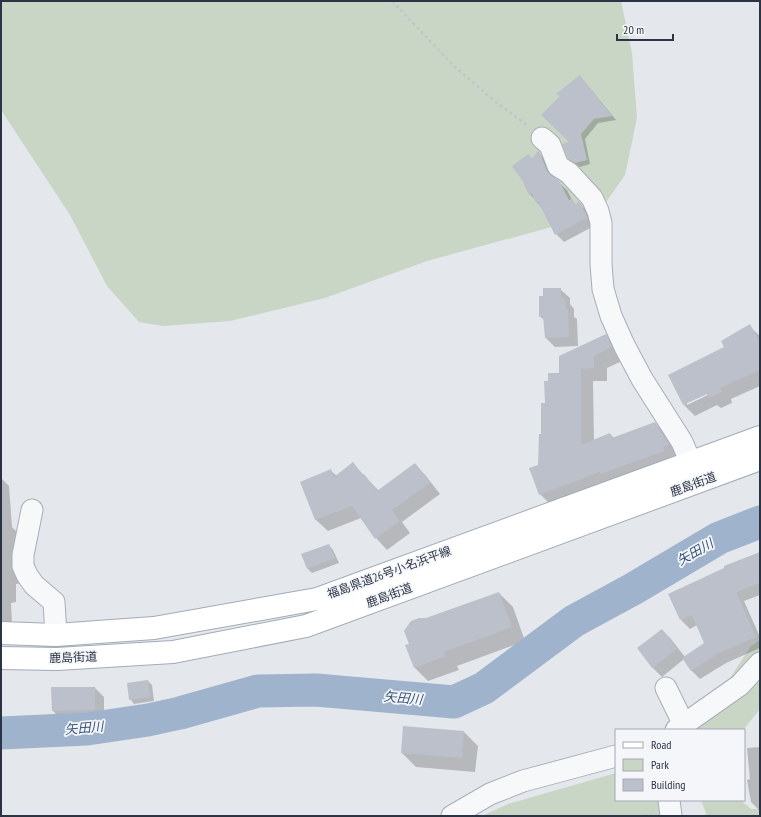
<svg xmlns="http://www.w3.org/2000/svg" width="761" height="817" viewBox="0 0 761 817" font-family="'PT Sans Narrow','Noto Sans JP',sans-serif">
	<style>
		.green { fill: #c9d6c5 }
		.shadow { fill: #0003; fill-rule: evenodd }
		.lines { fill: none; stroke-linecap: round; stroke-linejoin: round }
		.river { stroke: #9fb4cc; stroke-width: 33 }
		.building { fill: #bbc0ca }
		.street-casing { stroke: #a9aeb7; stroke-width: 23 }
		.primary-casing { stroke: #a3abb8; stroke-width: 24 }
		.path { stroke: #c2c5cb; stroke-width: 2.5; stroke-dasharray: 3 3; stroke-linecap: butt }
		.street { stroke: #f7f8fa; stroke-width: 21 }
		.primary { stroke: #fff; stroke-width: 22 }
		.labels { text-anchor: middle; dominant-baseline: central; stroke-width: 3.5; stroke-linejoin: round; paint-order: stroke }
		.street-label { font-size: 12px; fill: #2b3445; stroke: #f4f6f9 }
		.water-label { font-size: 13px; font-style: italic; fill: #34527a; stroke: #f4f6f9 }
	</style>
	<rect width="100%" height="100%" fill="#e4e7ec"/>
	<path class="green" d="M1,1H621L632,53L637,118L625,175L606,202L548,228L427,261L325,298L230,321L163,326L139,322L107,286L70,215L1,110Z
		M760,640V709L744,729V733V730H696L751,646Z
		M616,773V800H659L662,816H482L508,804Z
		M701,800H741L751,809H760V816H707Z"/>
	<path class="shadow" d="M584,81L616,120L598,123L585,139L590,164L580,167L573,162L569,157L571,143L561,97Z
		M539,154L548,162L554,179L558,182L567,190L573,202L576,205L579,203L587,211L594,226L564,242L556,234L542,208L530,194L528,155L533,160Z
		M560,289L570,298V304L574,309V317L577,319L578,346L555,347L546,338L545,321L540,316Z
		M749,326L760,336V386L731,399L732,403L721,408L717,405L695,416L684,405L726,348ZM711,391L712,393L687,405V402Z
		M606,335L619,348L624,360L607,368V381H593L594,441L610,434L614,438L655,423L668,436L681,458L553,507L540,494L539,465L542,435L549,382L560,374Z
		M353,464L379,491L415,464L426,476L440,494L402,522L410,533L387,550L376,538L361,518L328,531L316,520L301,482L331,471L337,476Z
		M1,478L9,486L12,527L22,537L24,583L16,584V602L11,603L12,623H1Z
		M329,545L333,550L339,563L312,573L308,569L302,554Z
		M760,554V595L744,601L760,637V648L726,663L700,679L691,670L684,659L662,677L652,667L662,630L671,639L685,657L706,644L697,625L690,629L681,620Z
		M499,593L513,607L525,641L457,666L459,670L428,681L414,667L410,644L426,619Z
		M148,681L152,685L154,701L134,704L130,699Z
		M95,688L104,697V719L62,720L53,711Z
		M464,732L478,746L475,772L416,767L402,753Z
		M760,747V811L751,802L747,780L750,779L747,748Z"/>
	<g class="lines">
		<path class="river" d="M1,733L87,729L148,720L180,713L258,691L316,690L454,702L484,688L574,621L633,589L719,538L760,522"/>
	</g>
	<path class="building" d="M580,75L612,116L594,119L581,134L587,160L575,163L568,158L562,144L569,142L541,115L560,96L556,94Z
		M538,151L540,153L547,171L552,176L559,181L569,200L572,199L575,204L579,202L582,205L587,218L555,235L538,202L536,203L532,194L529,195L522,180L512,166L528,154L532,159Z
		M543,288H561V298H565L566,309H568L569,337L545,338L543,316L539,317V296H543Z
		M750,324L760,343V370L720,388L722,392L709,398L707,394L683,405L668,375L724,347L721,341Z
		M606,334L612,347L594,356V368L581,369V445L610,433L612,438L655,422L669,445L663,447L664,451L601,474L600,472L539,495L529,468L538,465L539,434H541V403H545L544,381H548V373H559V356Z
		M353,462L363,475L364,474L377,491L415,463L430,483L392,510L400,521L375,539L352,506L315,520L300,482L331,469L334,477Z
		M329,544L335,558L307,569L301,554Z
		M760,552V583L736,592L756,637L717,654L691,671L682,658L704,643L692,615L680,620L668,594L724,568V566Z
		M499,592L512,627L444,652L446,656L414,668L405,645L409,644L404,631L411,621L419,618H426Z
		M662,629L677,649L652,668L637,648Z
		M148,680L150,697L129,700L127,683Z
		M51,687H95V710L52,711Z
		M403,726L464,731L462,758L401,753Z"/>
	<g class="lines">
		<defs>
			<path id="street" d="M542,138L550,145L558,166L569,173L592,198L598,211L601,223V264L603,289L611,316L624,345L642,379L682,442L691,463
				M32,510L23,555V566L27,575L34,585L54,602L56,635
				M666,688L684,725
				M676,730L740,685L760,663
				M669,800L671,816
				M452,816L490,794L523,781L616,756"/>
			<path id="primary" d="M1,633L56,635L154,628L317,599L760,437
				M1,658L57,659L173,652L306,626L760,459"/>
		</defs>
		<use href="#street" class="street-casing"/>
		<use href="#primary" class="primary-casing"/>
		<path class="path" d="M392,1L454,66L497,103L528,126
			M645,816L652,814"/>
		<use href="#street" class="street"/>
		<use href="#primary" class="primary"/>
	</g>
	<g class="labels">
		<g class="street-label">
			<text transform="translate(693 484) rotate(-20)">鹿島街道</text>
			<text transform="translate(389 572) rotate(-20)">福島県道26号小名浜平線</text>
			<text transform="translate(389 595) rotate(-20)">鹿島街道</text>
			<text transform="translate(73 657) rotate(-2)">鹿島街道</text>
		</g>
		<g class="water-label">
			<text transform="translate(695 552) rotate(-30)">矢田川</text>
			<text transform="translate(403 698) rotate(5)">矢田川</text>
			<text transform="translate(84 728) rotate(-5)">矢田川</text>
		</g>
	</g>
	<rect width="761" height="817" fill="none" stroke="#2b3445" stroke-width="4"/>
	<rect x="615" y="729" width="130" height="72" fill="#f4f6f9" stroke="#a4a8b1"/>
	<rect x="623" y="742" width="20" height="6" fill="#ffffff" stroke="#a4a8b1"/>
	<text x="651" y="749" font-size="12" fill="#2b3445">Road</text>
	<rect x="623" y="759" width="20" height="12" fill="#c9d6c5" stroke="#a4a8b1"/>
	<text x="651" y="769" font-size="12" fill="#2b3445">Park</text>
	<rect x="623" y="779" width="20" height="12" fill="#bbc0ca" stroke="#a4a8b1"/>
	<text x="651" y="789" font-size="12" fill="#2b3445">Building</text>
	<path d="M617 34v6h56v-6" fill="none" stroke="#2b3445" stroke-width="2"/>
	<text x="623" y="34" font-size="12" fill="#2b3445" stroke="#f4f6f9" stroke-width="3" paint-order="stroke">20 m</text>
</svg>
